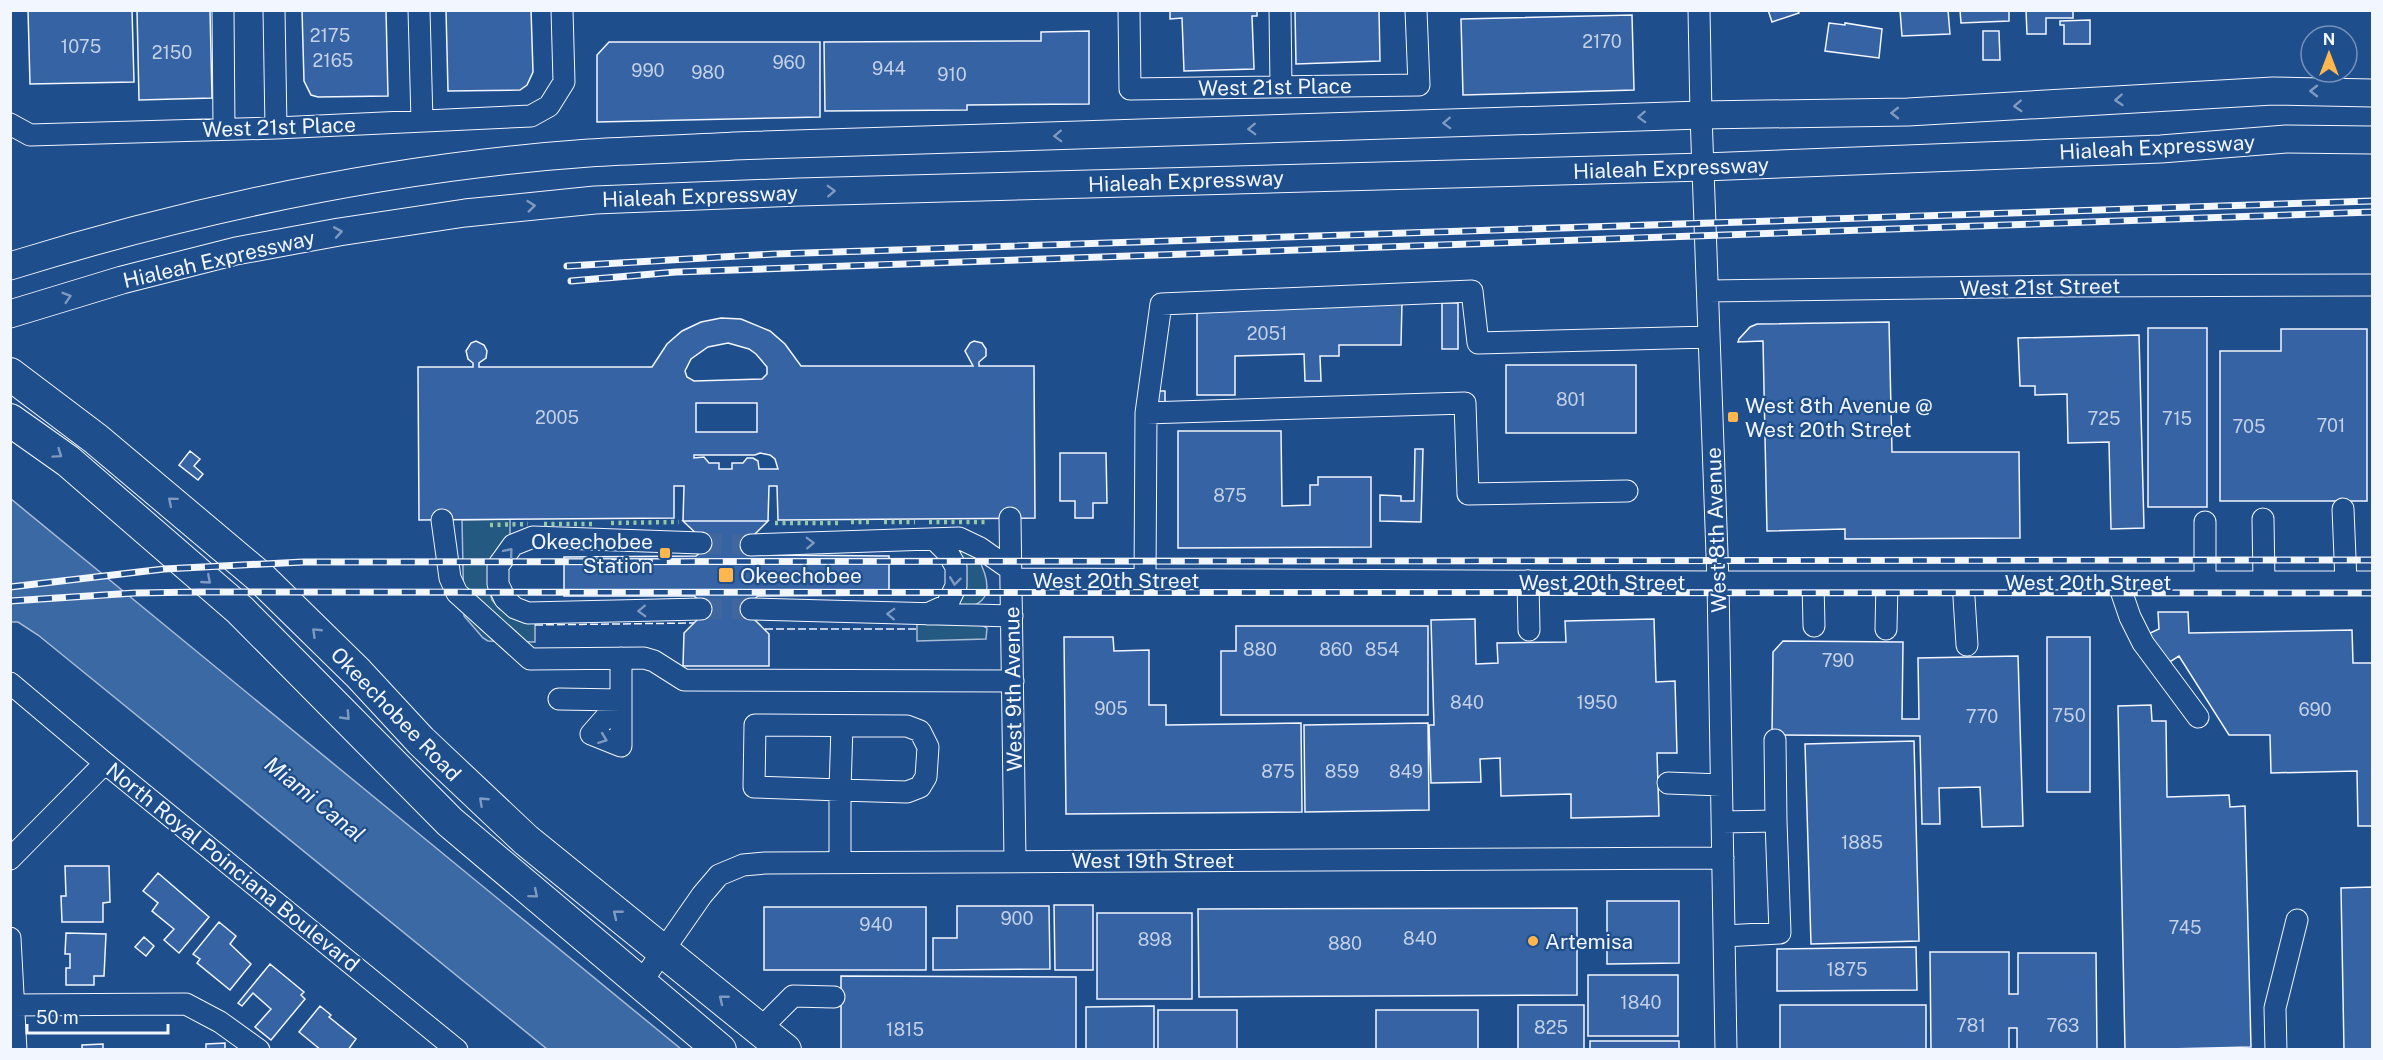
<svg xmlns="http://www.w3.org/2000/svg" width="2383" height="1060" viewBox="0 0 2383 1060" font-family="'Public Sans',sans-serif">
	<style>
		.green { fill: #245a82; stroke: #a8bbd7; stroke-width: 1.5 }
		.water { fill: #3b69a3; stroke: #a8bbd7; stroke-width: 1.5 }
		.building { fill: #3563a3; stroke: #f2f6ff; stroke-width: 1.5; fill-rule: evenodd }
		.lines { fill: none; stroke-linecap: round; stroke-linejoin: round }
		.minor-tunnel { stroke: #3f679d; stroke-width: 21; stroke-dasharray: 21 10; stroke-linecap: butt }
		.minor-casing { stroke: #f2f6ff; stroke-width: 23 }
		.major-casing { stroke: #f2f6ff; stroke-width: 29 }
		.highway-casing { stroke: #f2f6ff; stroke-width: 34 }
		.minor { stroke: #1f4e8c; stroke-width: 21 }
		.major { stroke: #1f4e8c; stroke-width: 27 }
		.highway { stroke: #1f4e8c; stroke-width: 32 }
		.rail-casing { stroke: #f2f6ff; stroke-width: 7 }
		.rail { stroke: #1f4e8c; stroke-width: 4.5; stroke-dasharray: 14; stroke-linecap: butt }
		.hedge { stroke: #97c8a6; stroke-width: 4.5; stroke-dasharray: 3 4.5; stroke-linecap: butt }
		.fence { stroke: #f2f6ff; stroke-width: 1.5; stroke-dasharray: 8 3; stroke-linecap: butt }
		.oneway { stroke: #7e9ac0 }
		.poi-dot { fill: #ffb74d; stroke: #1f4e8c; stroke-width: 2 }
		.labels { text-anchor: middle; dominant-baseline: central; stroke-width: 4.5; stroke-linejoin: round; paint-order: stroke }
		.number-label { font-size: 18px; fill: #c3d1e8 }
		.street-label { font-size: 21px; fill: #f2f6ff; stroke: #1f4e8c }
		.poi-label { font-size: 21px; fill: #f2f6ff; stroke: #1f4e8c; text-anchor: start }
		.water-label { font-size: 22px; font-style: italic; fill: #f2f6ff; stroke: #1f4e8c }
	</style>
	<rect width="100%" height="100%" fill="#1f4e8c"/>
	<path class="green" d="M510,519V537L493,555L488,585L492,600L500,609L535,621V642L488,641L483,638L464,616L462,520Z
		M963,549L977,556C984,569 995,594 977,604C972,607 963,607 957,608L959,554Z
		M917,624L982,625L987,628L986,639L917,641Z"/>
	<path class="water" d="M10,499H11L681,1049H547L38,635L18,622H11Z"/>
	<path class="building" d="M28,10H132L134,82L30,84Z
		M137,10H210L212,98L139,100Z
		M302,10H386L388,96L318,97L311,95L304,81Z
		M446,10H531L533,72L527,85L520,90L448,91Z
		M1170,10H1257V16H1252L1254,69L1184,71L1182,18L1170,19Z
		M1295,10H1379L1380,61L1296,64Z
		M1768,10H1798L1799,13L1772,22Z
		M1900,10H1948L1950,34L1902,36Z
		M1960,10H2009V21L1961,23Z
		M2026,10H2073V18H2046V34H2027Z
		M1632,15L1634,90L1463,95L1461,19Z
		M2090,20V44H2064V25H2060V21Z
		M1829,23L1845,25V23L1882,29L1879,58L1825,51Z
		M1089,31V104L967,105V110L825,111L824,42L1041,41V32Z
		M1983,31H1999L2000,60H1983Z
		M609,42H820V117L597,122V55Z
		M1334,302H1402L1401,345H1339V356H1320L1321,381H1305L1304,354L1235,356V395H1197V308L1334,307Z
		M1442,303H1458V349H1442Z
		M721,318L741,319L770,331L785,344L801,366H973L965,351L970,343L974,341L982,343L986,349V356L979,362V366H1034L1035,518L778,520L777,486H769L768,521H683L684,486H674V518L419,520L418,367H473V363L468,359L466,351L471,343L476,341L484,345L487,351L486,358L479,363V367H652L667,344L682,331L701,322ZM728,343L749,349L756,354L767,367V374L762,379L694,381L687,377L685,371L691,359L708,347ZM696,403H757V432H696ZM760,453L770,455L775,459L778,469H759L758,461L753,458H747L743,463H732V469H719V463H709L704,457L694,458V455H755Z
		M1889,322L1892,452H2019L2020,538L1845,539V529L1767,531L1763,341L1738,342L1739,339L1750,327L1757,324Z
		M2148,328H2207V507H2148Z
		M2281,329H2367V501H2220V351H2281Z
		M2139,335L2144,528L2111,529L2109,442L2068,443L2067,394L2035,395V386H2020L2018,338Z
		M1506,365H1636V433H1506Z
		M1154,391H1165V406H1155Z
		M1178,431H1281L1282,506L1310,505V485H1318V477H1371V547L1178,548Z
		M1415,449H1423L1421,522L1380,521V495L1401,496V501H1414Z
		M190,451L200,459L194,466L203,474L198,480L179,465Z
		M1060,453H1106L1107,503H1093V518H1075V501H1060Z
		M683,521H768L751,538L755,555L889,556V595L758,596L751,602V616L769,634V666H683L684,633L701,616V602L694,596H564V557L696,556L701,552V538Z
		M2158,612H2188L2189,633L2352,630L2353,663H2372V826H2358L2357,771L2271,773L2270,735H2229L2179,656L2168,663L2148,634L2159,629Z
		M1475,619L1476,664L1498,663L1497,643L1566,642L1565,621L1654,619L1656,682L1675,681L1677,753H1657L1659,816L1571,818V794L1501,796L1500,758L1480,759L1481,782L1431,783L1429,725H1434L1431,620Z
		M1236,626H1428V715H1221V651H1236Z
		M1064,637H1113L1114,651L1149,650V705H1166V725L1301,723L1302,812L1066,814Z
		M2047,637H2090V792H2047Z
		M1783,641L1903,642L1902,719H1919L1918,658L2018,656L2023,826L1982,827L1980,787L1939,788L1940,824H1922L1920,736L1772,735L1773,652Z
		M2151,705L2152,721H2166L2167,797L2229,795L2230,807L2245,806L2251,1047L2125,1050L2118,706Z
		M1428,723L1429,810L1305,812L1304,725Z
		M1914,741L1919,941L1811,944L1805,744Z
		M65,866H109L110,902L103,903V922H62L61,896H66Z
		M158,873L209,917L179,953L164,940L174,929L152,911L158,903L143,891Z
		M2372,887V1050H2344L2341,888Z
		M1607,901H1679V963L1607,964Z
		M1054,905H1093V970H1055Z
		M957,906H1049L1050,969L933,970V938H957Z
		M764,907H926V970H764Z
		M1577,908V995L1199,997L1198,909Z
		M1097,913H1192V999H1097Z
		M219,922L236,936L230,944L251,964L230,990L197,963L200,959L193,954Z
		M66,933L106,934L104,976H94V985H66V968H70V954H65Z
		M144,937L154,946L146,956L135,947Z
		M1916,947L1917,990L1777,991V949Z
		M1930,952H2009V994H2018V953H2096L2097,1050H2017V1028H2009V1050H1931Z
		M270,964L304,992L301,995L305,999L271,1040L255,1027L271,1009L253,993L242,1006L238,1003Z
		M1588,975H1678V1036H1588Z
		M841,976L1076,977V1050H841Z
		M1518,1005H1584V1050H1518Z
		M1780,1005H1926V1050H1780Z
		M320,1006L331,1015L329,1017L356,1039L348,1050H321L299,1032Z
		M1154,1006V1050H1086V1007Z
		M1158,1010H1237V1050H1158Z
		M1376,1010H1478V1050H1376Z
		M1590,1041H1679V1050H1590Z
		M225,1043V1050H206V1044Z
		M103,1044V1050H82V1045Z"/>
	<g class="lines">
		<path class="minor-tunnel" d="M701,543L751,545
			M701,609H751"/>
		<defs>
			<path id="minor" d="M223,10L224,129
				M274,10L276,128
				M419,10L422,121
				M1129,10L1130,89L1419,85L1416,10
				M1280,10L1281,87
				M1699,10L1701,115L1718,582L1726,1050
				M10,124L30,135L276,128L531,116L549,106L564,82L562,10
				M1708,291L2065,286L2372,285
				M1146,413L1465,403L1468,494L1627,491
				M2343,509L2346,582
				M1010,518L1015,860
				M2263,519L2264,582
				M442,520L450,578L457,593L530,659L644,658L654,661L684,680L1013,681
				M2205,522V582
				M701,543L533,537L513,545L498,566V584L505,599L515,608L528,613L701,609
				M751,545L959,538L980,548L1010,569
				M1012,579L1718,582H2372
				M1145,580L1146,413L1161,304L1472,291L1478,343L1709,337
				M1528,581L1529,630
				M1813,582L1814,626
				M1963,582L1967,645
				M2118,582L2130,617L2143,643L2198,717
				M751,609L1012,616
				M927,614L947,605L956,586V567L948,553L934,539
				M1886,629L1887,582
				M621,658V746L591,734L621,700
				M10,683L105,763L457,1050
				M559,699L621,700
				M1668,783L1721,785
				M1722,822L1776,821L1775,740
				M10,859L105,763
				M840,862V790L907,792L920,787L926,777L928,747L920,731L907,726L755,725L754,787L840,790L842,726
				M1724,936L1780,933L1776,821
				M10,938L16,1050
				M640,984L702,895L719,875L743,865L765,863L1723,858
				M10,1005L186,1004L220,1022L259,1050
				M760,1029L793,996L834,997
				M2276,1050L2275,1008L2297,920"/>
			<path id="major" d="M10,266C198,208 393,167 589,153C637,150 686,149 734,146L1701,115L1908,112L2273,91L2372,93
				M10,314L122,280L236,251L339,232L465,213L595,200L799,192L1704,167L2161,149L2286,139L2372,140"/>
			<path id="highway" d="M10,374L96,439L260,577L358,673L421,741L526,840L785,1050
				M10,420L68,461L240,610L450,822L720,1050"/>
		</defs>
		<use href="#minor" class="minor-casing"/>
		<use href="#major" class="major-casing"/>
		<use href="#highway" class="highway-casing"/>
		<use href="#minor" class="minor"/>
		<use href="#major" class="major"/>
		<use href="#highway" class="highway"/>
		<defs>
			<path id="rail" d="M567,266L774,254L2372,201
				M571,281L676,272L2372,212
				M10,587L164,569L303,562L2372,560
				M10,601L135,593L200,592L2372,593"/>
		</defs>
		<use href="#rail" class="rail-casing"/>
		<use href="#rail" class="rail"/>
		<path class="hedge" d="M851,522H872
			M884,522H915
			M929,522H986
			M611,523L679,522
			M775,523H841
			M544,524H596
			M490,525L528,524"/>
		<path class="fence" d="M535,625L694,623
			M765,629H917"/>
	</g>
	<defs><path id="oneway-chevron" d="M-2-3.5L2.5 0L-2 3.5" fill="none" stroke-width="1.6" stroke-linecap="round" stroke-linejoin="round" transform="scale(1.5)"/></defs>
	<g class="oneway">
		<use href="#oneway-chevron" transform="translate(2314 91) rotate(-180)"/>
		<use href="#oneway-chevron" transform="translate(2119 100) rotate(176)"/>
		<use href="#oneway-chevron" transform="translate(2018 106) rotate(177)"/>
		<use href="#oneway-chevron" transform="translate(1895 113) rotate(179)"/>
		<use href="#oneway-chevron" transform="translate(1642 117) rotate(178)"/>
		<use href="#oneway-chevron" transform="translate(1447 123) rotate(178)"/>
		<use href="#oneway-chevron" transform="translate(1252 129) rotate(178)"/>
		<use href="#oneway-chevron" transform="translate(1058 136) rotate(178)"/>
		<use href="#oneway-chevron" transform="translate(831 191) rotate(-2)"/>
		<use href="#oneway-chevron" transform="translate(531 206) rotate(-6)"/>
		<use href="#oneway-chevron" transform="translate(338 232) rotate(-10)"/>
		<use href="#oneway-chevron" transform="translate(67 297) rotate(-17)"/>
		<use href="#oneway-chevron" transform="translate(58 454) rotate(35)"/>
		<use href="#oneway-chevron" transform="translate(172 501) rotate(-140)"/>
		<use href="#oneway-chevron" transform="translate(810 543) rotate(-2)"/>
		<use href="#oneway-chevron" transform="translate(509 552) rotate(-50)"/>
		<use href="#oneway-chevron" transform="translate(207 580) rotate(41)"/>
		<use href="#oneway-chevron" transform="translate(955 581) rotate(97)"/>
		<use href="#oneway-chevron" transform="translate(642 611) rotate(178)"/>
		<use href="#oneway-chevron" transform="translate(891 614) rotate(-178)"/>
		<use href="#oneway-chevron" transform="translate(316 632) rotate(-136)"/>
		<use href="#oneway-chevron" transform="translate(346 716) rotate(46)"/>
		<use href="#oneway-chevron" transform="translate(603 739) rotate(21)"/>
		<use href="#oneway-chevron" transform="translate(483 801) rotate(-137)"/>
		<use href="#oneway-chevron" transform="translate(534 894) rotate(40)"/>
		<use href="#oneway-chevron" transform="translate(617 914) rotate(-141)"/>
		<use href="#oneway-chevron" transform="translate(723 999) rotate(-141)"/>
	</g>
	<g class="poi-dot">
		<rect x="1727" y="411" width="12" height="12" rx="3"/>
		<rect x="659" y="547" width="12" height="12" rx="3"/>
		<rect x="718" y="567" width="16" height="16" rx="3"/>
		<circle cx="1533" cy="941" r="6"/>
	</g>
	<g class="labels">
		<g class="number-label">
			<text x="330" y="35">2175</text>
			<text x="1602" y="41">2170</text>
			<text x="81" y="46">1075</text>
			<text x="172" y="52">2150</text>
			<text x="333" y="60">2165</text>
			<text x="789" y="62">960</text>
			<text x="889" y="68">944</text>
			<text x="648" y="70">990</text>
			<text x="708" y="72">980</text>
			<text x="952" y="74">910</text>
			<text x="1267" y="333">2051</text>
			<text x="1571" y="399">801</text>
			<text x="557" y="417">2005</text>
			<text x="2104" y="418">725</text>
			<text x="2177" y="418">715</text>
			<text x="2331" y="425">701</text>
			<text x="2249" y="426">705</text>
			<text x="1230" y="495">875</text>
			<text x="1260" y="649">880</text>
			<text x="1336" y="649">860</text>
			<text x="1382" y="649">854</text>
			<text x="1838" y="660">790</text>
			<text x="1467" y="702">840</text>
			<text x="1597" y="702">1950</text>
			<text x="1111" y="708">905</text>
			<text x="2315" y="709">690</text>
			<text x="2069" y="715">750</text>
			<text x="1982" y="716">770</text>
			<text x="1278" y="771">875</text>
			<text x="1342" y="771">859</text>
			<text x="1406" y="771">849</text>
			<text x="1862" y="842">1885</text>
			<text x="1017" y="918">900</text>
			<text x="876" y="924">940</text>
			<text x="2185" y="927">745</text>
			<text x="1420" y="938">840</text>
			<text x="1155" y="939">898</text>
			<text x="1345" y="943">880</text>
			<text x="1847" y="969">1875</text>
			<text x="1641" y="1002">1840</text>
			<text x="1971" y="1025">781</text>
			<text x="2063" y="1025">763</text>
			<text x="1551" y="1027">825</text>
			<text x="905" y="1029">1815</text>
		</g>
		<g class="street-label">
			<text transform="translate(1275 87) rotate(-1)">West 21st Place</text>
			<text transform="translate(279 127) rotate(-2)">West 21st Place</text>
			<text transform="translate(2157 147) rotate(-3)">Hialeah Expressway</text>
			<text transform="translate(1671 168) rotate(-2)">Hialeah Expressway</text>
			<text transform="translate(1186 181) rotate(-2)">Hialeah Expressway</text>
			<text transform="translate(700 196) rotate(-2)">Hialeah Expressway</text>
			<text transform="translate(219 259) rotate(-13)">Hialeah Expressway</text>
			<text transform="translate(2040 287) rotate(-1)">West 21st Street</text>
			<text transform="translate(1716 530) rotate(-92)">West 8th Avenue</text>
			<text x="1116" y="580">West 20th Street</text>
			<text x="1602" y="582">West 20th Street</text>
			<text x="2088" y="582">West 20th Street</text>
			<text transform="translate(1013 689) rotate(-91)">West 9th Avenue</text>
			<text transform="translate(396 714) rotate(46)">Okeechobee Road</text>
			<text x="1153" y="860">West 19th Street</text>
			<text transform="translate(233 867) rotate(39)">North Royal Poinciana Boulevard</text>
		</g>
		<g class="poi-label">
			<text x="1745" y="405">West 8th Avenue @<tspan x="1745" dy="24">West 20th Street</tspan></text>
			<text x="653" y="541" text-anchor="end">Okeechobee<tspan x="653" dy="24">Station</tspan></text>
			<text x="740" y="575">Okeechobee</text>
			<text x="1545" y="941">Artemisa</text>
		</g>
		<g class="water-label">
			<text transform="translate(315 799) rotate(39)">Miami Canal</text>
		</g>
	</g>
	<rect width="2383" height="1060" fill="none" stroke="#f2f6ff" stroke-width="24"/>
	<g transform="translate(2329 54)"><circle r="28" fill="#1f4e8c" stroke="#7391ba" stroke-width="1.5"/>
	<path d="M0-4.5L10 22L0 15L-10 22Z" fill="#ffb74d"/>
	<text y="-9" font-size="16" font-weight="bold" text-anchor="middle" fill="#f2f6ff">N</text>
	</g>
	<path d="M27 1024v9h141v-9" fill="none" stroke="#f2f6ff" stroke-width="3"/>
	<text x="36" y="1024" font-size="18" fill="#f2f6ff" stroke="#1f4e8c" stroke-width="4.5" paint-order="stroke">50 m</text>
</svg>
